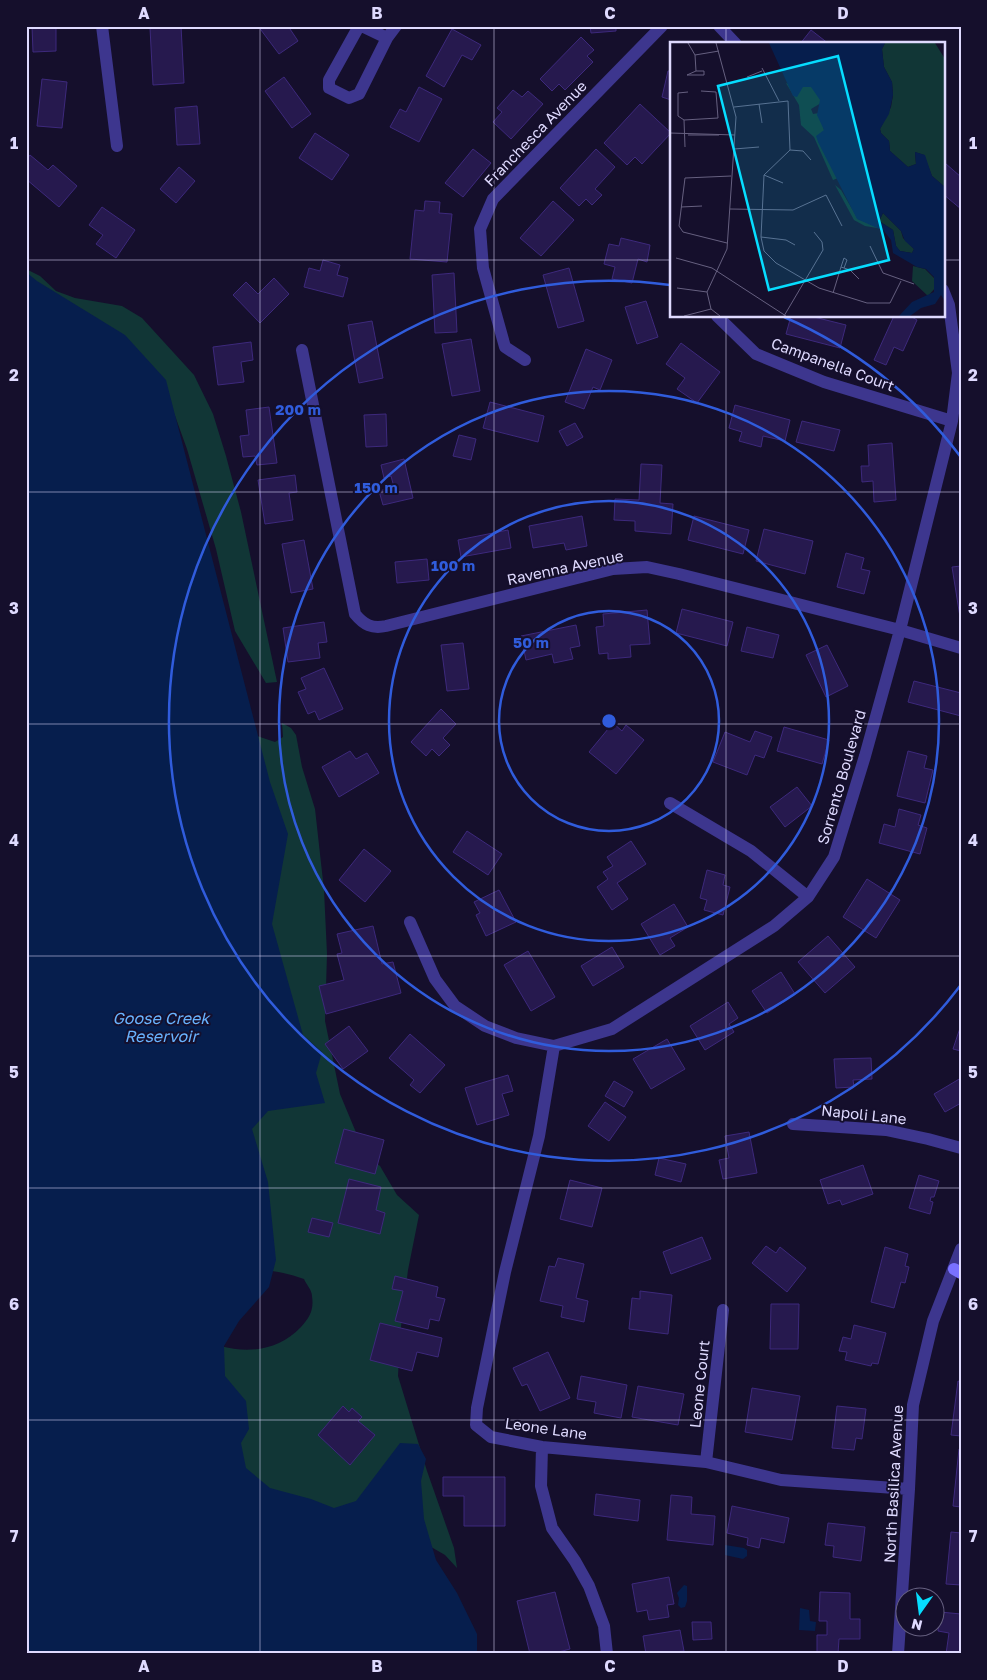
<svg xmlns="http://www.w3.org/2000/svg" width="987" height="1680" viewBox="0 0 987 1680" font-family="'Golos Text',sans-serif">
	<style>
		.green { fill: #113636 }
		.water { fill: #061e4d }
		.building { fill: #26194e; stroke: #3d297c }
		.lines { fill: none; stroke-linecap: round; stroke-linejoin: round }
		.street { stroke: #3d368e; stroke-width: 12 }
		.secondary { stroke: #7971ff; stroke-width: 12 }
		.grid { fill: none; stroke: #dfdaff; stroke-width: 1; stroke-opacity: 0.55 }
		.ring { fill: none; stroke: #305cdc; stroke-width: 2.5 }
		.labels { text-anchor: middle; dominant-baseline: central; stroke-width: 4; stroke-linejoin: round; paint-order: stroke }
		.street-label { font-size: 15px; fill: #dfdaff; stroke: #150f2c }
		.water-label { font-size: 16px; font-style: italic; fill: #68b3ff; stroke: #150f2c }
		.inset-road { fill: none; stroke: #666080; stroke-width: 1 }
		.view { fill: #06ddff; fill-opacity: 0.15; stroke: #06ddff; stroke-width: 2.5 }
		.inset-edge { fill: none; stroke: #dfdaff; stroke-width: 2.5 }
		.centre { fill: #305cdc; stroke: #150f2c; stroke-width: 2.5 }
		.ring-label { font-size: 15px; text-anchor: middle; font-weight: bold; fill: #305cdc; stroke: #150f2c; stroke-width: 4; stroke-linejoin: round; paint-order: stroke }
		.neatline { fill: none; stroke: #dfdaff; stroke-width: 2 }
		.grid-label { font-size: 16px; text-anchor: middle; font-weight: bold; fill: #dfdaff }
	</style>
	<rect width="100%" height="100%" fill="#150f2c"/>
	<path class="green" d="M26,269L40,276L56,291L75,298L122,306L142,318L194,375L213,414L226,456L241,512L277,682L266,683L235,631L216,549L187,449L162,380L26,291Z
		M282,723L291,728L296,735L302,767L315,809L324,890L327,954L325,1021L340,1094L365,1154L380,1166L397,1195L419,1215L408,1270L400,1335L398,1376L427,1471L454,1548L457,1568L445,1555L426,1544L244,1654L220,1346C250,1354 279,1350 301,1327C310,1317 314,1310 312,1296C312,1290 306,1284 304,1279C273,1268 250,1269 218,1268L257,736L275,742L283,737Z"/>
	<path class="water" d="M26,272L37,281L125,335L166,380L270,782L288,834L272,924L303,1035L322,1052L316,1073L325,1103L268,1111L252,1129L268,1182L276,1260L269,1287L239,1321L224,1346L225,1376L246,1401L249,1429L241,1443L246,1468L270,1488L311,1499L334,1508L356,1501L400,1443L418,1444L426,1459L421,1481L424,1519L436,1560L457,1593L477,1634V1654H26Z
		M725,1545L744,1548L747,1550V1556L743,1559L725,1555Z
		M684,1585L687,1586V1601L685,1607L681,1608L678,1605L679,1598L677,1593Z
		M800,1608L809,1610L810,1621L816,1622L815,1631L799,1630Z"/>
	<path class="building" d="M32,26H56V51L33,52Z
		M181,26L184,83L153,85L150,28Z
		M258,26H288L298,41L279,54Z
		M590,26H616V31L591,33Z
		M452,29L481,45L472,60L462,55L444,87L426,76Z
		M811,30L829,44H800Z
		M581,37L594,50L587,56L593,62L565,90L559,84L552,91L540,79Z
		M668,71H671V100L662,97Z
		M284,77L311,114L292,128L265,91Z
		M42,79L67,82L62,128L37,126Z
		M419,87L442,99L419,142L390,127L400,109L406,112Z
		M513,90L522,97L528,91L543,104L511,139L493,122L502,112L497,108Z
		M640,104L671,133L642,164L635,157L627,165L604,143Z
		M197,106L200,144L177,145L175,108Z
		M315,133L349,155L332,180L299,158Z
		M473,149L491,163L463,197L445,183Z
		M596,149L615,167L595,189L602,195L592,205L586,199L579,206L560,188Z
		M30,155L48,170L53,165L77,186L59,207L26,179V160Z
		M945,163L961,177V209L943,194V165Z
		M179,167L195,181L176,203L160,189Z
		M425,201L440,202L439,213L452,214L447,262L410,259L415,210L424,211Z
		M553,201L574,220L541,256L520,238Z
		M102,207L135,230L116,258L96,244L103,235L89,225Z
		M621,238L650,245L647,262L638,259L632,283L612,279L615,267L604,264L609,244L619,246Z
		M323,260L340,265L337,275L348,278L343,297L304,287L309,268L320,271Z
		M569,268L584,321L558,328L543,275Z
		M454,273L457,332L435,333L432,275Z
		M274,278L289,294L260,323L233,295L246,282L258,294Z
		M646,301L658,337L637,344L625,307Z
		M791,316H810L846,325L840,348L786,334Z
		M894,316H910L917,320L903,351L894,347L886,365L874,360Z
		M372,321L383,378L359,383L348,325Z
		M471,339L480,391L452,396L442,344Z
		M251,342L253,360L241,362L244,382L218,385L213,347Z
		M681,343L720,372L697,403L677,389L685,378L666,364Z
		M586,349L612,360L600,390L593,387L584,409L565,402Z
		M490,402L544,416L538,442L483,428Z
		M735,405L790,420L785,441L763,436L761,447L739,441L742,432L729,428Z
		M269,407L277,463L257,465L255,456L243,457L240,436L249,435L246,410Z
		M386,414L387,446L366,447L364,415Z
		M802,421L840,430L834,451L796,442Z
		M575,423L583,437L567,446L559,431Z
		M459,435L476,439L471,460L453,456Z
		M892,443L896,500L874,502L873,481L862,482L861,466H869L868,445Z
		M404,459L413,498L383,505L379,491L394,487L391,476L384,478L381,465Z
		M641,464L662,465L660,503L673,504L671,534L635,531V521L614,520L615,499L639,500Z
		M295,475L297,492L289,493L293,520L265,524L258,480Z
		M582,516L587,546L566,550L564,543L533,548L529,526Z
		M694,516L749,530L743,554L688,540Z
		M764,529L813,541L805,574L756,561Z
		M508,530L511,548L461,557L458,540Z
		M304,540L313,589L291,593L282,544Z
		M846,553L864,558L861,569L870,571L864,594L837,587Z
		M427,559L429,580L397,583L395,562Z
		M961,566V617H960L952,567Z
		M682,609L733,622L727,646L676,633Z
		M647,610L650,644L630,645L631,657L608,659V653L599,654L596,627L604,626L603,614Z
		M324,622L327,642L318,643L320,658L288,662L283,628Z
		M576,625L580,646L570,648L573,659L554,663L552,654L526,660L521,636Z
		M747,627L779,635L773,658L741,651Z
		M463,643L469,689L447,691L441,645Z
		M827,645L848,686L826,697L806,655Z
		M324,668L343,709L319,720L315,711L308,714L298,692L306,689L301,678Z
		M914,681L961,693V716L908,702Z
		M441,709L456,724L443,738L450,745L439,756L432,749L426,756L411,742Z
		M613,723L622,731L626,725L644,740L616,774L589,752Z
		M784,727L829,740L822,764L777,751Z
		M755,731L772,737L764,758L755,755L747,775L713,762L725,732L750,742Z
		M350,751L356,759L367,753L379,773L339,797L322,767Z
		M908,751L927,756L924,768L933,770L925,803L897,796Z
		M797,787L812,806L785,827L770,807Z
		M899,809L921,815L918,825L927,828L920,854L879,843L884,824L895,827Z
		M467,831L502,854L488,875L453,852Z
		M631,841L646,864L617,883L628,899L612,910L597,887L608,879L603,872L613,866L607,857Z
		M364,849L391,871L365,902L339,880Z
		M707,870L725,875L723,885L730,887L723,915L704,910L707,900L700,898Z
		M867,879L900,900L876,938L843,917Z
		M499,890L516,922L486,936L476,915L480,913L474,902Z
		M674,904L688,927L670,938L675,946L660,955L641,924Z
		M373,926L382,964L393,962L401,993L326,1014L319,986L344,980L337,954L342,953L337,934Z
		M828,936L855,967L825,993L798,962Z
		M612,947L624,967L593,986L581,966Z
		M528,951L555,997L531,1011L504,965Z
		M781,972L795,994L767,1013L752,991Z
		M728,1002L738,1018L729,1024L734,1032L705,1050L690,1026Z
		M961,1025V1051L953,1049Z
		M349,1026L368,1051L343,1069L325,1044Z
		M410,1034L445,1065L420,1093L410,1085L414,1080L389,1058Z
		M667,1039L685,1069L651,1089L633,1059Z
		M871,1058L872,1079L853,1080L854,1087L836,1088L834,1059Z
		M508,1075L513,1091L502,1094L509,1115L477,1125L465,1088Z
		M961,1078V1103L945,1112L934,1094Z
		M614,1081L633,1092L624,1107L605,1096Z
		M605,1102L626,1117L609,1141L588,1126Z
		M344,1129L384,1140L375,1174L335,1163Z
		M749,1132L757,1173L723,1179L719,1160L729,1158L725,1136Z
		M659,1158L686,1164L681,1182L655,1175Z
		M863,1165L873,1194L842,1205L840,1200L828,1204L820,1180Z
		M919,1175L939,1181L934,1197H931L930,1201L933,1202L930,1214L909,1208Z
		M349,1179L381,1187L376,1210L385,1213L380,1234L338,1223Z
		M570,1180L602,1188L592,1227L560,1219Z
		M312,1218L333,1223L329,1237L308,1232Z
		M702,1237L711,1259L671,1274L663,1252Z
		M766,1246L776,1253L780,1247L806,1268L787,1292L752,1263Z
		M885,1247L908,1254L905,1266L909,1267L905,1283L901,1282L894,1308L871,1302Z
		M558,1258L584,1264L576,1298L588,1301L584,1322L561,1317L563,1306L540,1301L549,1266L555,1267Z
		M395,1276L438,1287L436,1297L445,1299L439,1321L430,1319L428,1329L395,1321L403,1291L392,1289Z
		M640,1291L672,1295L668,1334L629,1329L632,1298L640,1299Z
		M771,1304H799L798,1349H770Z
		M380,1323L442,1338L438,1357L417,1352L412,1371L370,1360Z
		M854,1325L886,1333L878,1364L872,1363L871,1366L845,1360L847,1352L839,1351L843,1337L851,1339Z
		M548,1352L570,1398L540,1411L527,1384L522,1386L513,1368Z
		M581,1376L627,1385L621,1418L594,1413L596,1402L577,1399Z
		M958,1381L961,1382V1436L951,1435Z
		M638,1386L684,1394L678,1425L632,1417Z
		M752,1388L800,1396L792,1440L745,1432Z
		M343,1406L349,1412L352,1408L362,1417L358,1421L375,1435L350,1465L318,1435Z
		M837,1406L866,1409L862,1439L856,1438L854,1450L832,1448Z
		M959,1449H961V1507L953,1506Z
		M443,1477H505V1526H464V1496H443Z
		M596,1494L640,1500L638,1521L594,1515Z
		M671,1495L692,1497L691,1514L715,1516L713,1545L667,1540Z
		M732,1506L789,1518L784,1543L761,1538L759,1548L747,1545L748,1538L727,1533Z
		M828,1523L865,1527L861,1561L833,1557L834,1546L825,1545Z
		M951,1532L961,1533V1585L946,1584Z
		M669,1577L674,1604L667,1605L669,1617L649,1620L647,1610L637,1612L632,1584Z
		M555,1592L570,1649L551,1654H530L517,1601Z
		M820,1592L850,1593V1619H860V1639H839L838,1654H817V1635H827V1621H819Z
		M940,1612L961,1614V1654H946L949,1633L938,1631Z
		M692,1622H711L712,1639L693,1640Z
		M680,1630L684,1651L674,1652L675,1654H646L643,1636Z"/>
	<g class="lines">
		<path class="street" d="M102,26L117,146
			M359,26L329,80V88L349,98L359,94L387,38
			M362,26L387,38L396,26
			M719,26L736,44
			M717,316L756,354L824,382L952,421
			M302,350L355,614C364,625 372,629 386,626L613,569L647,567L679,574L900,630L961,648
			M525,360L505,347L483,268L480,229L493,199L662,26
			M670,803L751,851L808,897
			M410,922L435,979L455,1006L485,1026L516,1038L554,1046L612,1029L774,926L808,897L834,857L865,756L900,630L952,421L958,373L949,305L943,290
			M554,1046L539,1136L505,1272L477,1408L476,1425L491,1437L542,1447L706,1462L781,1480L909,1489
			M793,1124L886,1130L928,1139L961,1148
			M542,1447L541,1486L552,1528L575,1561L589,1586L604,1626L607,1654
			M706,1462L723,1310
			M898,1654L909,1489L913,1405L933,1321L961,1249"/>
		<path class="secondary" d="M954,1269L961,1273"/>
	</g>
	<path class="grid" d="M260,26V1654M494,26V1654M726,26V44M26,260H671M943,260H961M726,316V1654M26,492H961M26,724H961M26,956H961M26,1188H961M26,1420H961"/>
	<g class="ring">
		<circle cx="609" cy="721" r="110"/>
		<circle cx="609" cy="721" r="220"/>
		<circle cx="609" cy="721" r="330"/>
		<path d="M960 986A440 440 0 1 1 670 285M784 317A440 440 0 0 1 960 456"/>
	</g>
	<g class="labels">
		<g class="street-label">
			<text transform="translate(535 133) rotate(-46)">Franchesca Avenue</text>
			<text transform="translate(833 364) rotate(20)">Campanella Court</text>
			<text transform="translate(565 567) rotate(-12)">Ravenna Avenue</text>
			<text transform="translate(841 777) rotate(-74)">Sorrento Boulevard</text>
			<text transform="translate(864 1114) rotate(6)">Napoli Lane</text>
			<text transform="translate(699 1384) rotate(-84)">Leone Court</text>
			<text transform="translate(546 1428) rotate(8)">Leone Lane</text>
			<text transform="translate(893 1484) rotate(-87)">North Basilica Avenue</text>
		</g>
		<g class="water-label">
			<text x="161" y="1018">Goose Creek<tspan x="161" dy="18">Reservoir</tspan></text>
		</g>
	</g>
	<g transform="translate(670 42)">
		<rect width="275" height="275" fill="#150f2c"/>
		<path d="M111,1L149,53L151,61L141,67L143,72L149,71L168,136L163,138L144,95L131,83L129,63L116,41L121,43ZM215,1H265L275,17V145L262,134L254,113L245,110L246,122L238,125L220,109L219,99L211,91L210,87L221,65L223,53L222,40L214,25L212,7ZM165,143L171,148L188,177L213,187L195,184L184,178ZM213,171L231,189L233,196L244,207L242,211L230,209L226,204L223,188L209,179ZM243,224L255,227L264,236L266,245L258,254L242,239Z" fill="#113636"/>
		<path d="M99,1H215L212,7L214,25L222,40L223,53L219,72L210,87L211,91L219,99L220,109L238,125L246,122L245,110L255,113L262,134L275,145V259L271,253L265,262L251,266L240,274H229L242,260L264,250V235L256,227L247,225L223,211L221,198L214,189L187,177L148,100L146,94L154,88L147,73L150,58L141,45H133L127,55L123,54ZM213,171L231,189L235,199L244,207L242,211L230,209L226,204L223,188L209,179Z" fill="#061e4d" fill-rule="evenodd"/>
		<path class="inset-road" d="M18,1L25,13L26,29M46,1L66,75L57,207L37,250L41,267L50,274M25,13L49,9M92,26L109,59M34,29V33H17L26,29ZM77,35L92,29M18,50L8,51V74L14,78L48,76L46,50L31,49M89,62L92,81M64,65L118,59L120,108M14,78L15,105M0,91L65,93M18,93H49M64,107L89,105M141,118L133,109L120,108L94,133L91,195L94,209L106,221L149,246L197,261H220L231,239M94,133L113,141M11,165L32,164M60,167L123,168L156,153L172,184M91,195L116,198L125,203M57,201L13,190L9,184L15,136L61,134M200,204L213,231L244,242M6,216L42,226L116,274M171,225L174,216L177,218L174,226M7,246L37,250M163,251L171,225L180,228L189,237M14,274L41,267M114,274L153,208L152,200L144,190"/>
		<path class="view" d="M168,14L219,218L99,248L48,44Z"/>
		<rect width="275" height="275" class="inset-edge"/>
	</g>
	<circle cx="609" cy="721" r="8" class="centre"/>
	<g class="ring-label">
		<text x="298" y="415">200 m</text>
		<text x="376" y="493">150 m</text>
		<text x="453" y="571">100 m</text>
		<text x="531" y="648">50 m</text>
	</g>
	<rect width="987" height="1680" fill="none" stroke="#150f2c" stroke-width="55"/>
	<g transform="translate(920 1612) rotate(194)"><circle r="24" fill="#150f2c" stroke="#666080"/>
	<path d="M0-4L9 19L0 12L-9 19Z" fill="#06ddff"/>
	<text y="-8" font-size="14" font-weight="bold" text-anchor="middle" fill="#dfdaff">N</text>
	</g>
	<rect x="28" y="28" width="932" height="1624" class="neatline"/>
	<g class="grid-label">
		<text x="144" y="19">A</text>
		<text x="377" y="19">B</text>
		<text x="610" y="19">C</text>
		<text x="843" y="19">D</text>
		<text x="14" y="149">1</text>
		<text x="973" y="149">1</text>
		<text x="14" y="381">2</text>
		<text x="973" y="381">2</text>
		<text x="14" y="614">3</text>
		<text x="973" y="614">3</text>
		<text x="14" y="846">4</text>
		<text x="973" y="846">4</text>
		<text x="14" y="1078">5</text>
		<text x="973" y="1078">5</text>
		<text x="14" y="1310">6</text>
		<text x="973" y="1310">6</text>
		<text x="14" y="1542">7</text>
		<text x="973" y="1542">7</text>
		<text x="144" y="1672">A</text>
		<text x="377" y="1672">B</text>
		<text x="610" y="1672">C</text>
		<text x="843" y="1672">D</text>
	</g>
</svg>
